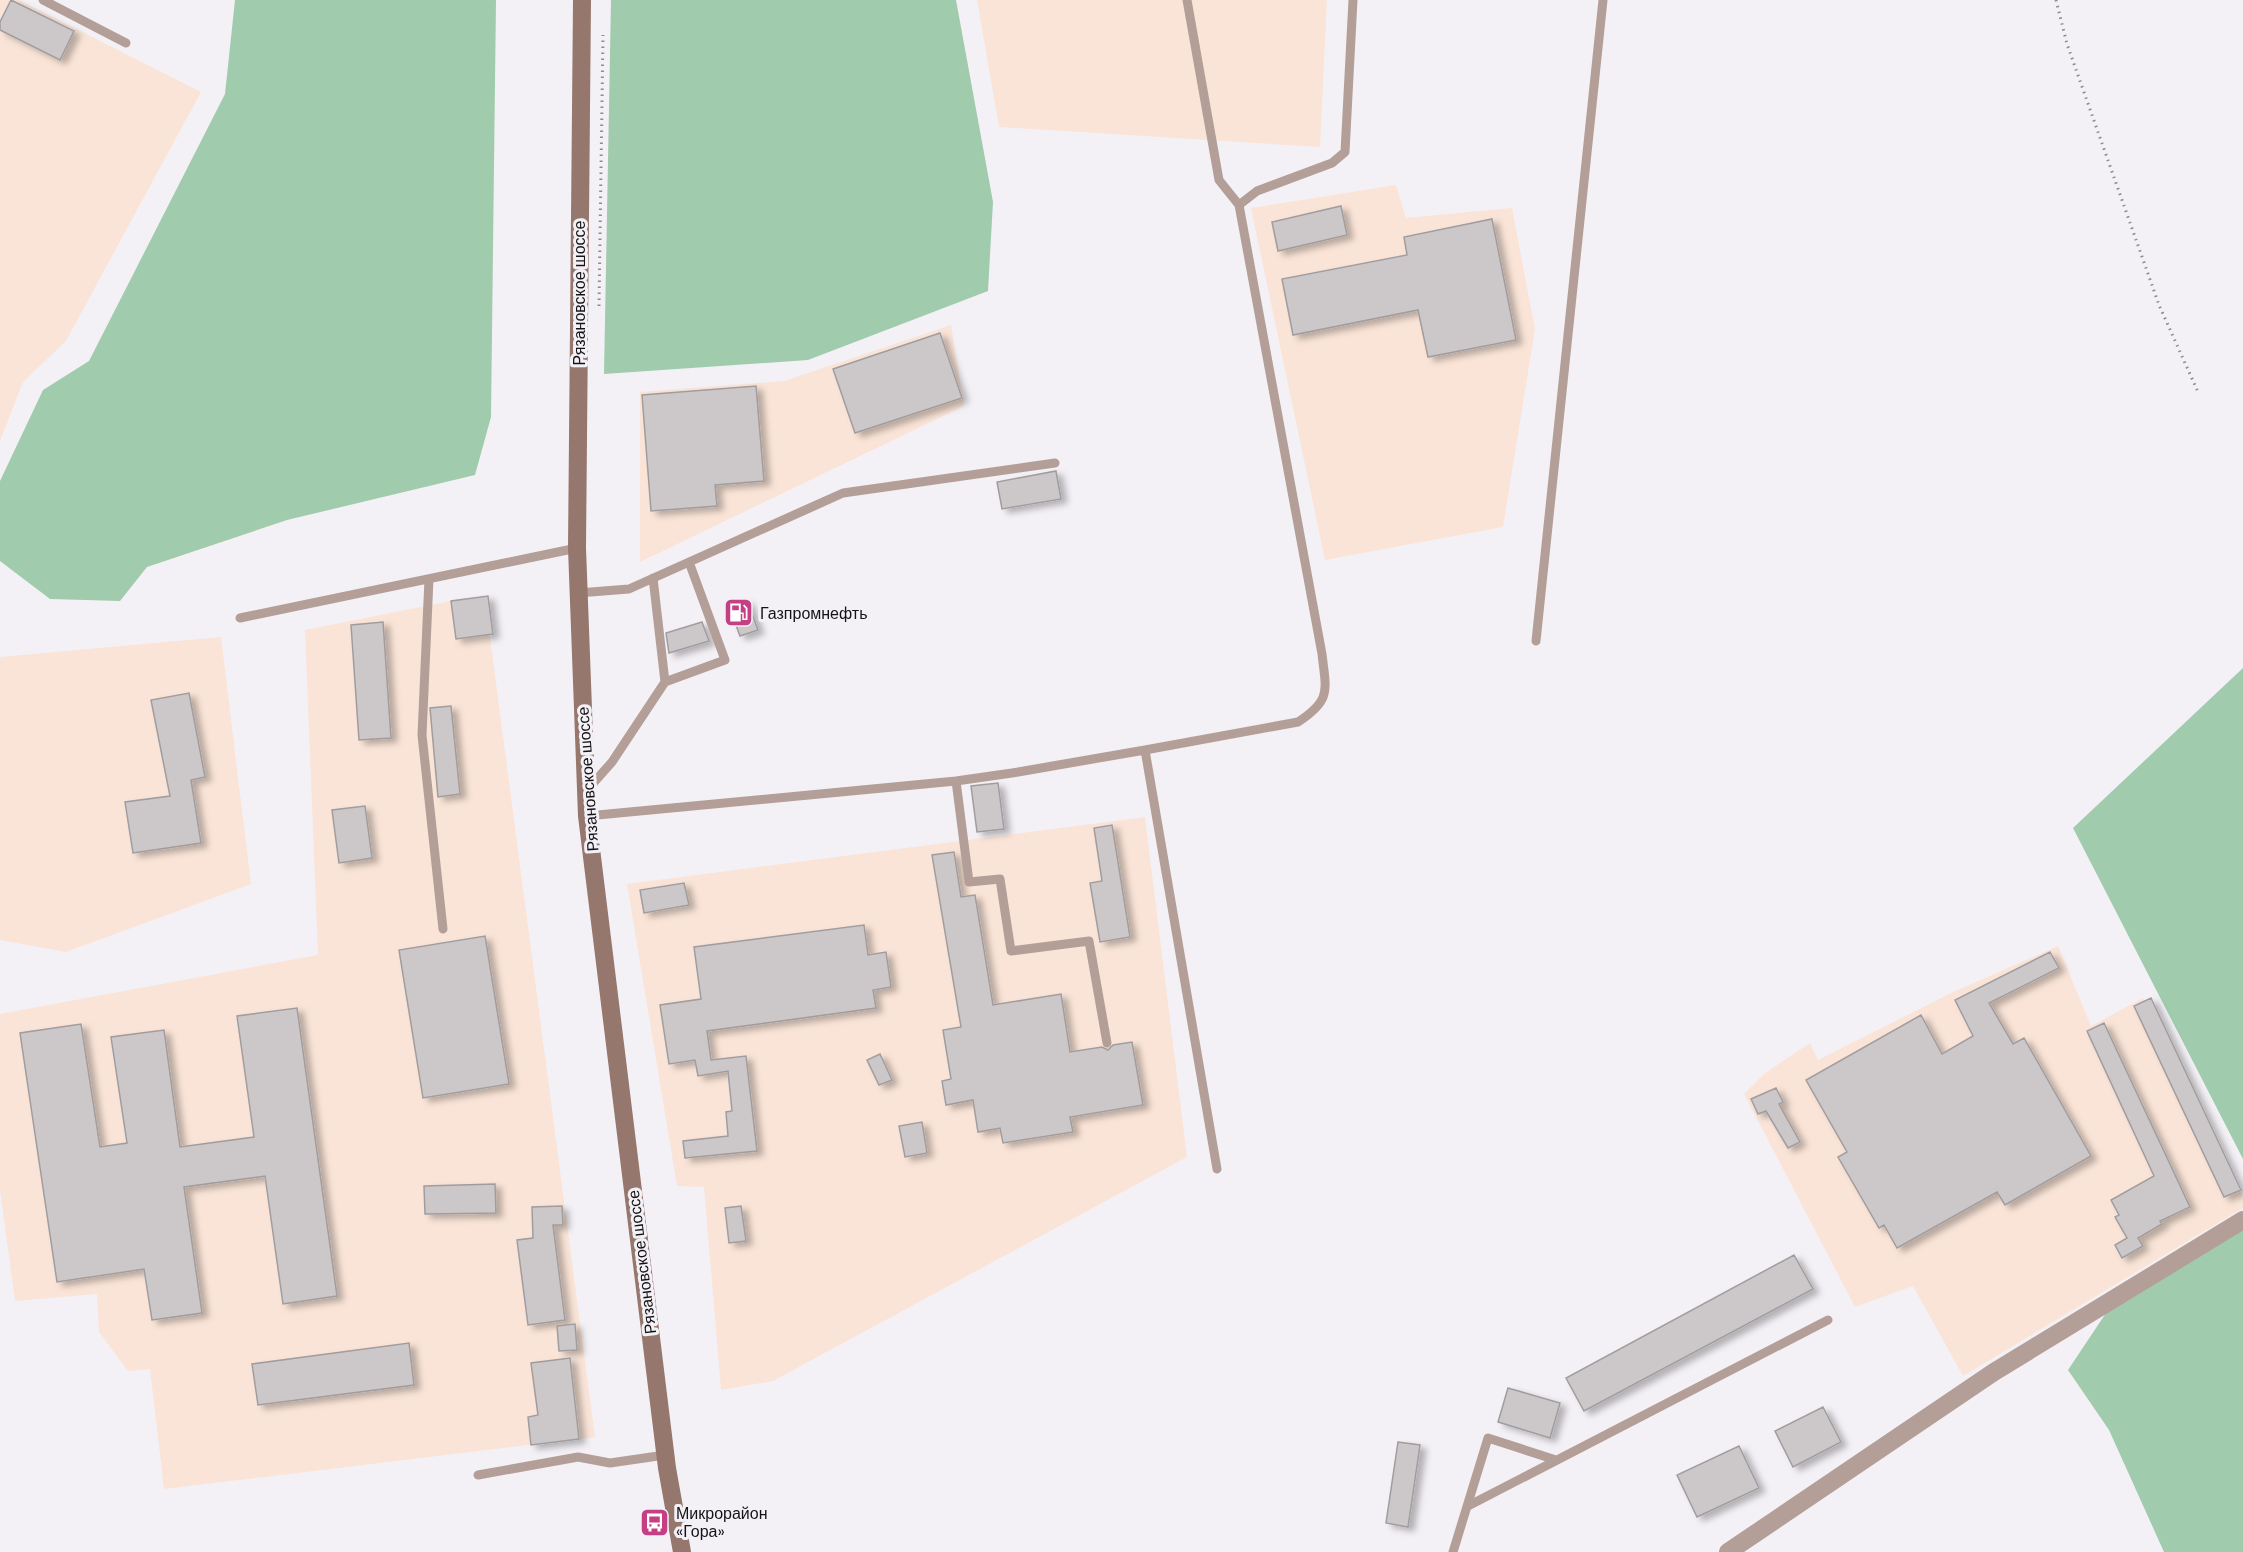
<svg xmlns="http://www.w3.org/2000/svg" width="2243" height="1552" viewBox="0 0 2243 1552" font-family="'DM Sans',sans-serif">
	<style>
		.industrial { fill: #fae4d7 }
		.forest { fill: #a1cbad }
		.building { fill: #ccc8ca; stroke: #a19d9f; stroke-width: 1.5; filter: url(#shadow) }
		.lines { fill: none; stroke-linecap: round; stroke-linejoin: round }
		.path { stroke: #8d8b8e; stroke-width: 3; stroke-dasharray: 1.5 4.5; stroke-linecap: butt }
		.lane { stroke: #b49f98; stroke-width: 9 }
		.street { stroke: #b49f98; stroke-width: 18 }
		.secondary { stroke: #95776d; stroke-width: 18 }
		.labels { text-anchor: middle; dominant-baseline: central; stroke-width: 6; stroke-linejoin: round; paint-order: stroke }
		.street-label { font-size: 16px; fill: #141315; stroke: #f4f1f6 }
		.poi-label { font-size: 16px; fill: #141315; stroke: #f4f1f6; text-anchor: start }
	</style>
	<defs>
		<filter id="shadow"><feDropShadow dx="6" dy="4" stdDeviation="3" flood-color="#0004"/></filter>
	</defs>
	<rect width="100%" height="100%" fill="#f4f1f6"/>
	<path class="industrial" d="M0,0H19L201,92L66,341L23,382L0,441Z
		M977,0H1327L1320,147L999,127Z
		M1396,185L1406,218L1512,208L1535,329L1503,527L1325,560L1251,208Z
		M951,325L964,406L640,562V392L784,381Z
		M485,599L595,1437L164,1489L150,1369L128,1371L99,1332L97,1294L15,1301L0,1190V1014L318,955L305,630L451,601Z
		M221,637L251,884L66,952L0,940V657Z
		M1145,817L1187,1157L773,1381L721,1390L704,1187L677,1186L627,884Z
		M2058,946L2091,1026L2143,998L2243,1197V1208L1963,1376L1913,1286L1855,1307L1744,1094L1765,1073L1810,1043L1818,1060L1949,994Z"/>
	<path class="forest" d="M235,0H496L491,417L475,475L287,520L147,567L120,601L50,599L0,561V481L43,390L89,361L225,94Z
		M611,0H956L993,202L988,291L808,360L604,374Z
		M2243,668V1159L2073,828Z
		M2243,1218V1552H2164L2109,1430L2068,1370L2116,1298Z"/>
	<path class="building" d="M11,0L74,31L60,60L0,30V22Z
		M1341,206L1347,235L1278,251L1272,222Z
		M1492,219L1516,340L1428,357L1418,310L1293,335L1282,279L1407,255L1404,237Z
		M940,333L962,398L855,433L833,369Z
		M756,386L764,481L715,485L717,506L651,511L642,395Z
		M1056,471L1061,499L1002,509L997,482Z
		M488,596L493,634L456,639L451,601Z
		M747,600L758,630L740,636L729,606Z
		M383,622L391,738L359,740L351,625Z
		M702,622L709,641L669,653L666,633Z
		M189,693L205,777L191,780L201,843L133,853L125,802L170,796L151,700Z
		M451,706L460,794L438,797L430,708Z
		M998,783L1004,829L977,832L971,786Z
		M365,806L372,858L339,863L332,810Z
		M1112,825L1130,937L1100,942L1090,883L1102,881L1094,828Z
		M954,852L961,897L975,895L993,1005L1061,994L1070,1052L1102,1047L1108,1050L1113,1045L1132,1042L1143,1105L1070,1117L1073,1132L1003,1143L1000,1128L978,1132L973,1100L946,1105L942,1081L951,1079L943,1030L961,1027L932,855Z
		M684,883L689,905L644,913L640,890Z
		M864,925L868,955L886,952L891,987L873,990L876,1008L707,1031L711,1060L746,1056L757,1151L685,1158L683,1141L728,1136L726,1112L732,1111L728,1071L698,1076L695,1060L669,1064L660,1005L701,999L694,947Z
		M485,936L509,1084L423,1098L399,950Z
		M2050,952L2059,968L1989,1003L2013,1044L2024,1038L2091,1156L2005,1205L1997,1192L1897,1248L1884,1225L1879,1228L1838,1157L1847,1152L1806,1080L1921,1015L1942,1054L1973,1036L1955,1000Z
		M2151,998L2241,1190L2224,1197L2134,1006Z
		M297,1008L337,1296L283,1304L265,1176L184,1187L202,1313L152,1320L144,1269L57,1282L20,1033L81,1024L100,1147L127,1143L111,1037L164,1030L180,1147L254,1137L237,1016Z
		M2104,1023L2190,1207L2160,1221L2162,1224L2138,1238L2143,1246L2122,1258L2115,1245L2127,1238L2115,1217L2119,1215L2111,1200L2154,1176L2087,1031Z
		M880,1054L892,1080L879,1085L867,1060Z
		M1776,1088L1783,1102L1779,1104L1800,1142L1788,1148L1766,1111L1758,1114L1751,1099Z
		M922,1122L927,1153L905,1157L899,1126Z
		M495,1184L496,1213L425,1214L424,1186Z
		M562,1206L563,1225H553L565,1320L528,1325L517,1240L533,1238L532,1207Z
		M741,1206L746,1241L729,1243L725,1208Z
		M1794,1255L1813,1289L1584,1411L1566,1378Z
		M575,1324L577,1350L559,1351L557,1326Z
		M409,1343L414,1385L258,1405L252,1364Z
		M570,1358L579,1439L531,1445L528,1417L538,1415L531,1363Z
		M1508,1388L1560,1403L1550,1438L1498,1422Z
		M1823,1407L1841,1442L1793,1467L1775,1431Z
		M1398,1442L1420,1445L1408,1527L1386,1523Z
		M1739,1446L1759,1488L1697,1517L1677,1475Z"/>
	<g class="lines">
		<path class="path" d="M2056,0L2067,44L2159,305L2198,392
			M599,306L603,35"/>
		<path class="lane" d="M43,0L126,43
			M1187,0L1219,180L1239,205
			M653,578L665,682
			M429,579L422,735L443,929
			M578,593L629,589L843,493L1055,463
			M240,618L577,548
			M1536,641L1603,0
			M1145,750L1217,1169
			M956,781L969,882L1000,879L1011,951L1089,941L1107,1043
			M588,789L612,762L665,682L725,660L689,562
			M587,816L956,781L1012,773L1145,750L1298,722C1332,700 1326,690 1322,654L1239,205L1257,191L1332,163L1345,152L1353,0
			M478,1475L578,1457L610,1463L665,1455
			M1468,1506L1828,1320
			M1453,1552L1488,1438L1556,1460"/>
		<path class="street" d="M1728,1552L1994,1372L2243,1220"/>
		<path class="secondary" d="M582,0L577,548L587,816L667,1468L682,1552"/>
	</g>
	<defs>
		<symbol id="fuel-square" viewBox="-11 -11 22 22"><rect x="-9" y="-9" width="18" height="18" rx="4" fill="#c43f83" stroke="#f4f1f6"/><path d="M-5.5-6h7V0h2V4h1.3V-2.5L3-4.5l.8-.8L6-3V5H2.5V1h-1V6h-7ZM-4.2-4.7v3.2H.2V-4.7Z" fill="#fff"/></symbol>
		<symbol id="bus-square" viewBox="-11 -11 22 22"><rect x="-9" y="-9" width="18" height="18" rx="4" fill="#c43f83" stroke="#f4f1f6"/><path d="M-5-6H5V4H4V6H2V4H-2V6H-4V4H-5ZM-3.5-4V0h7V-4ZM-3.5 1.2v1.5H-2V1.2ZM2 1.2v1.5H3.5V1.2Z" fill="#fff"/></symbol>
	</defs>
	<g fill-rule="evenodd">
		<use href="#fuel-square" x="722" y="596" width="33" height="33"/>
		<use href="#bus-square" x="638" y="1506" width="33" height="33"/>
	</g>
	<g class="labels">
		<g class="street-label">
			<text transform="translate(579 293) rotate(-90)">Рязановское шоссе</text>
			<text transform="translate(588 779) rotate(-94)">Рязановское шоссе</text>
			<text transform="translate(642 1262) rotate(-97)">Рязановское шоссе</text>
		</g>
		<g class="poi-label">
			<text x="760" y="613">Газпромнефть</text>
			<text x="676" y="1513">Микрорайон<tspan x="676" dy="18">«Гора»</tspan></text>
		</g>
	</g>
</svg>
